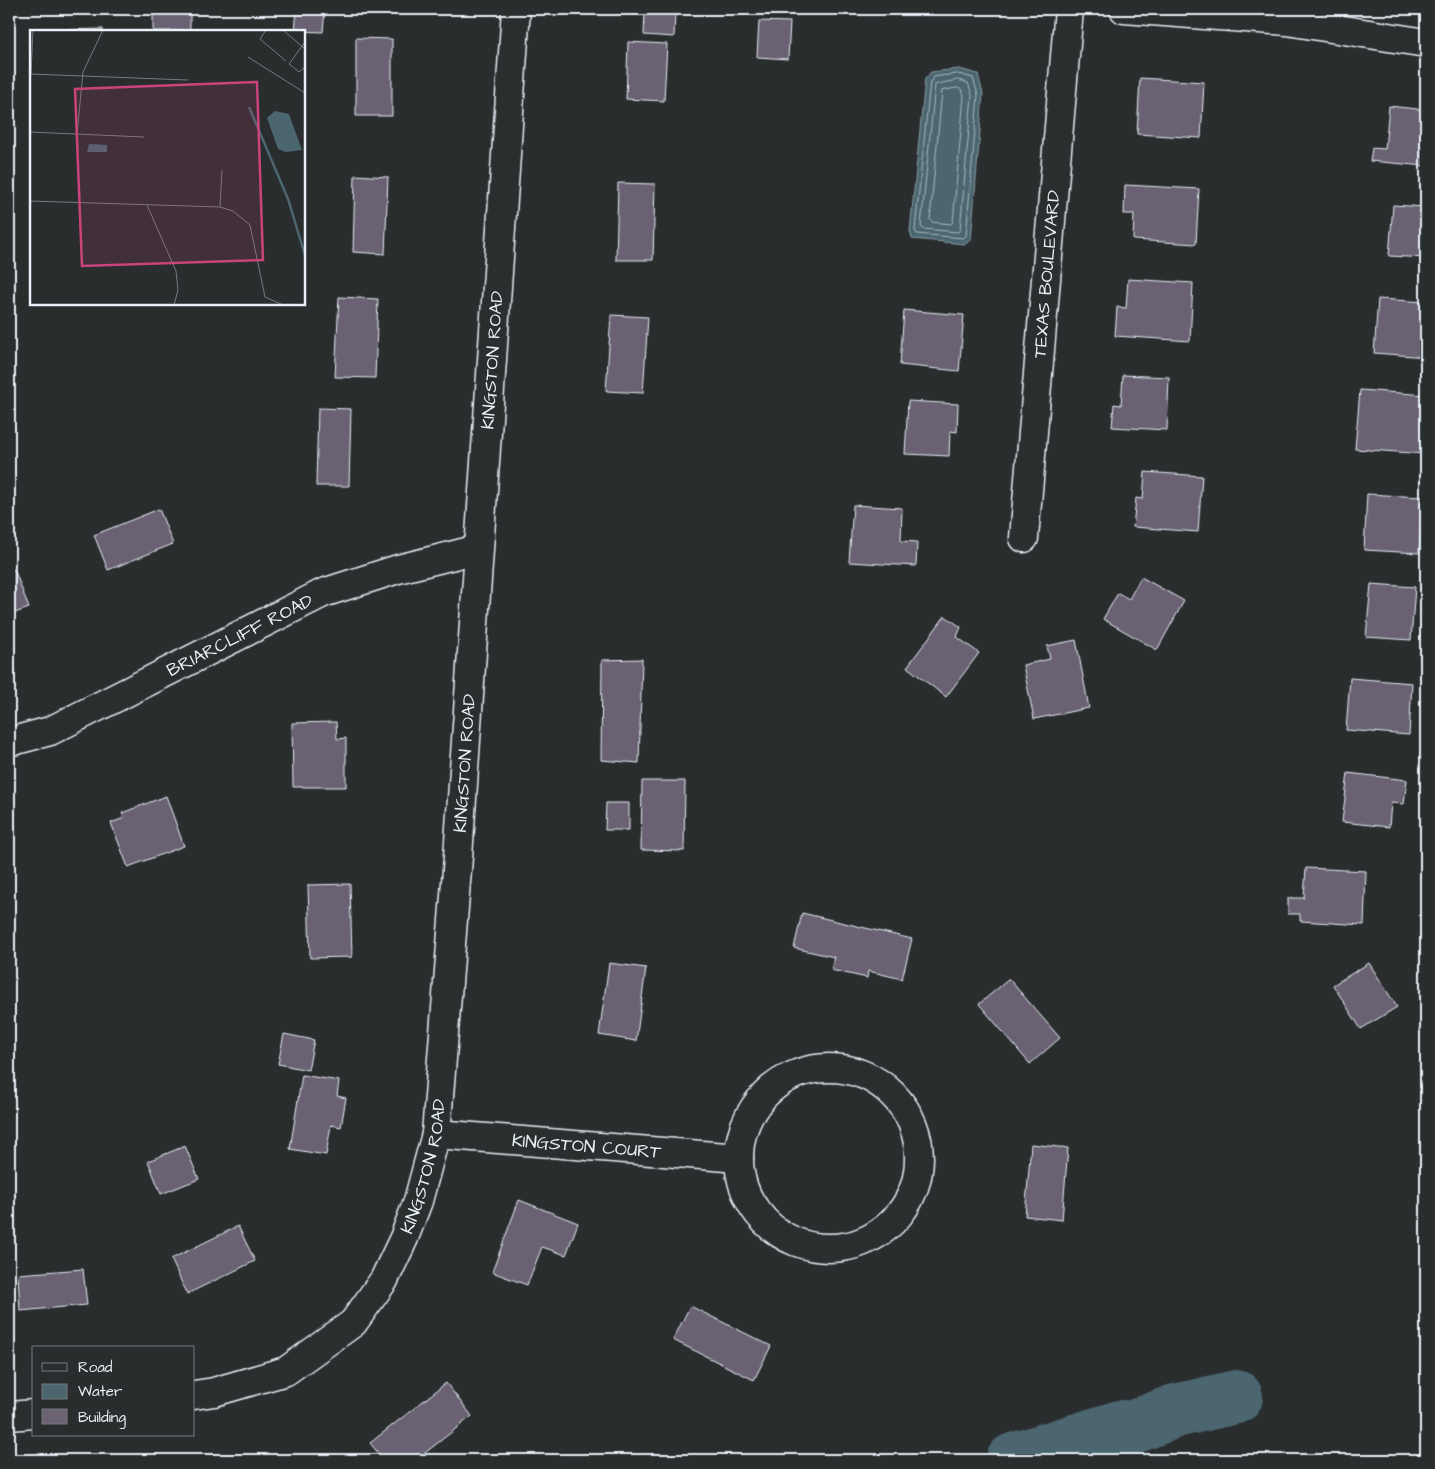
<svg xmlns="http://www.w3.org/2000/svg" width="1435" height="1469" viewBox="0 0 1435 1469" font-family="'Architects Daughter',sans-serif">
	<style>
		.water { fill: #4c6670; stroke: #8a9ea6 }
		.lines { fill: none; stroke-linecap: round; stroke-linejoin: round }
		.shore { stroke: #aab9c2; stroke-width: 1 }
		.river { stroke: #4c6670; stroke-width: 54 }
		.building { fill: #6b6272; stroke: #e8f1f8 }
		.minor-casing { stroke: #e8f1f8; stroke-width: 31 }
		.minor { stroke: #2a2d2e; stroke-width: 28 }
		.labels { text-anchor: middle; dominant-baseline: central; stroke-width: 5; stroke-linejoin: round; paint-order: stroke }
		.street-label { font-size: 18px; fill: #e8f1f8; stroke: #2a2d2e }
		.inset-river { fill: none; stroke: #4c6670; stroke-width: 2.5 }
		.inset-road { fill: none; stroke: #767b7f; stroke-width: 1 }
		.view { fill: #ca437a; fill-opacity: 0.15; stroke: #ca437a; stroke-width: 2.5 }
		.inset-edge { fill: none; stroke: #e8f1f8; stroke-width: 2.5 }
	</style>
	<rect width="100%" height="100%" fill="#2a2d2e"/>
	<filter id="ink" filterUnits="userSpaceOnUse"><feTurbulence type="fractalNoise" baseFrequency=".02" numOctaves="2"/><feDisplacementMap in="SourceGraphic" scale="10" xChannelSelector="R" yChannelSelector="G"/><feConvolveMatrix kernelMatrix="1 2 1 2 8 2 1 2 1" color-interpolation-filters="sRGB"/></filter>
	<g filter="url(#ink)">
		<path class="water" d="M959,69L978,74L983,94L971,240L965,244L912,239L910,231L925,79L931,72Z"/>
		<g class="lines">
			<path class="shore" d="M958,74L973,78L978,95L966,236L963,238L917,234L915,230L930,82L934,77Z
				M958,80L968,83L972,95L960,230L958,232L923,229L921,226L935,85Z
				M958,88L962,90L964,96L953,222L951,224L932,222L930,219L942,91Z"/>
			<path class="river" d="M1013,1460L1120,1427L1131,1428L1175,1411L1236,1397"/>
		</g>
		<path class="building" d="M153,9H190V31H153Z
			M297,9H325L323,32L295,31Z
			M645,11L675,13L674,37L644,35Z
			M759,21L790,22L788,59L757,57Z
			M103,29V31H64V30Z
			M356,38L392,39V116H356Z
			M628,42L667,44L664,101L626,99Z
			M1140,78L1204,82L1201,138L1137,134Z
			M1389,106L1426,110V166L1370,161L1372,148L1385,149Z
			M355,175L388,177L385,254L353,252Z
			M618,183L655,184L653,260H616Z
			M1125,185L1199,189L1196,244L1133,240L1134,214H1124Z
			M1393,205L1426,207V258L1389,256Z
			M1128,279L1193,283L1190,341L1115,336L1117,307L1126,308Z
			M339,297L378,299L375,378L335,377Z
			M1378,299L1426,302V357L1374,353Z
			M904,310L964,315L959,371L900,365Z
			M611,315L648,317L643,393L606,391Z
			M1123,375L1169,377L1167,430L1112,427L1114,404L1121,405Z
			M1360,390L1426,395V454L1355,449Z
			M908,401L958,404L957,432L950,431L949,456L905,454Z
			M318,408L351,409L349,486H316Z
			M1145,472L1202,476L1198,532L1133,527L1136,498L1143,499Z
			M1367,494L1422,497L1419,553L1364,550Z
			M853,505L902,508L901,541L917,542L916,566L849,562Z
			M159,509L173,544L108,570L94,535Z
			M14,569L29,608L9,615V572Z
			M1141,577L1184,601L1157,650L1103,619L1118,593L1129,599Z
			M1371,584L1415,587L1411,640L1366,637Z
			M945,616L961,627L957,637L979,653L946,697L907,667Z
			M1076,640L1089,708L1034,719L1023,665L1050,659L1047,646Z
			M642,659L639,763L601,760L602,660Z
			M1350,678L1412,683L1409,735L1346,730Z
			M336,722L337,739L346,738V787H293L292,723Z
			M1348,773L1407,780L1404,804L1391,803L1389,827L1342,822Z
			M642,781H685L684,851L641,850Z
			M166,796L184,846L128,867L111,823L124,818L122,813Z
			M606,803H629V830H605Z
			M1306,868L1366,871L1364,925L1300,921V914H1288V898H1304Z
			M350,884L352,957L310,958L308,885Z
			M802,913L912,939L902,979L868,971L867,978L831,970L834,957L794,948Z
			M609,963L646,968L636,1041L599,1035Z
			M1369,963L1397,1007L1361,1029L1333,985Z
			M1009,979L1060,1038L1030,1064L979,1004Z
			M284,1034L314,1040L308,1070L278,1064Z
			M1426,1069V1090L1423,1089Z
			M302,1075L339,1081L337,1096L346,1098L341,1127L331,1125L326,1155L290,1149Z
			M1031,1144L1068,1148L1062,1220L1025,1216Z
			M185,1146L199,1179L161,1194L148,1161Z
			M519,1200L578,1223L566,1255L542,1247L527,1285L492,1272Z
			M238,1226L255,1261L187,1294L171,1259Z
			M83,1269L87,1305L20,1311L18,1274Z
			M690,1306L771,1346L754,1380L673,1340Z
			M446,1383L472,1416L416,1460H384L370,1443Z"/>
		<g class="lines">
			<defs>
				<g id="minor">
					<path d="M1124,9L1287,21L1426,43"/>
					<path id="s1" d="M1024,538L1069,9"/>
					<path id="s2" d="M9,742L50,731L323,593L398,569L478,549"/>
					<circle cx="829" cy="1158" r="90"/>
					<path id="s3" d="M436,1134L739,1158"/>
					<path id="s4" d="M194,1395L214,1392L286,1371L353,1323L384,1280L404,1238L418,1201L436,1134L458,857L516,9"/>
					<path d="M9,1416L34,1414"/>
				</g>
			</defs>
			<use href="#minor" class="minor-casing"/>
			<use href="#minor" class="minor"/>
		</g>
	</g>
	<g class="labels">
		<g class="street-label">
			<text stroke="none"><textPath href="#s1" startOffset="265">TEXAS BOULEVARD</textPath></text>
			<text stroke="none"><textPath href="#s4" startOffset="1162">KINGSTON ROAD</textPath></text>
			<text stroke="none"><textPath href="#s2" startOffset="255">BRIARCLIFF ROAD</textPath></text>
			<text stroke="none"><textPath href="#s4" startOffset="758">KINGSTON ROAD</textPath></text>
			<text stroke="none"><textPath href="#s3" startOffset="151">KINGSTON COURT</textPath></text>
			<text stroke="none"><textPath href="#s4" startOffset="352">KINGSTON ROAD</textPath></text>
		</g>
	</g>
	<g transform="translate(30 30)">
		<rect width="275" height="275" fill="#2a2d2e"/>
		<path d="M245,81L259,84L272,120L256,122L248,119L237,88ZM59,114L77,115V122H57Z" fill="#4c6670"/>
		<path class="inset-river" d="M219,77L258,169L275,225"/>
		<path class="inset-road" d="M236,0L230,9L256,31M253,0L275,19M275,12L259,34L269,42L275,37M218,27L275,63M0,44L158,50M1,44L3,0M0,102L114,107M47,104L53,42L73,0M0,171L190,177L203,181L220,195L235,267L253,275M117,175L146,241L148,260L144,275M190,177L192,140"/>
		<path class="view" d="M227,52L233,230L52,236L45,59Z"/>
		<rect width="275" height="275" class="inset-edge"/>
	</g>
	<rect width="1435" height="1469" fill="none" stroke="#2a2d2e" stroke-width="30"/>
	<rect x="15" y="15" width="1405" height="1439" fill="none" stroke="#e8f1f8" stroke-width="2" filter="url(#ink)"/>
	<rect x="32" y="1346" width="162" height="90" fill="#2a2d2e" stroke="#767b7f"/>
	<rect x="42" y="1363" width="25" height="8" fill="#2a2d2e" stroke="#767b7f"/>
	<text x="78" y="1372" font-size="15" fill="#e8f1f8">Road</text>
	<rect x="42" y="1384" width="25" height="15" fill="#4c6670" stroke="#767b7f"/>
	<text x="78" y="1396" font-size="15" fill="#e8f1f8">Water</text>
	<rect x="42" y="1409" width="25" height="15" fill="#6b6272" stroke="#767b7f"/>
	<text x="78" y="1422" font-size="15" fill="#e8f1f8">Building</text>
</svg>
